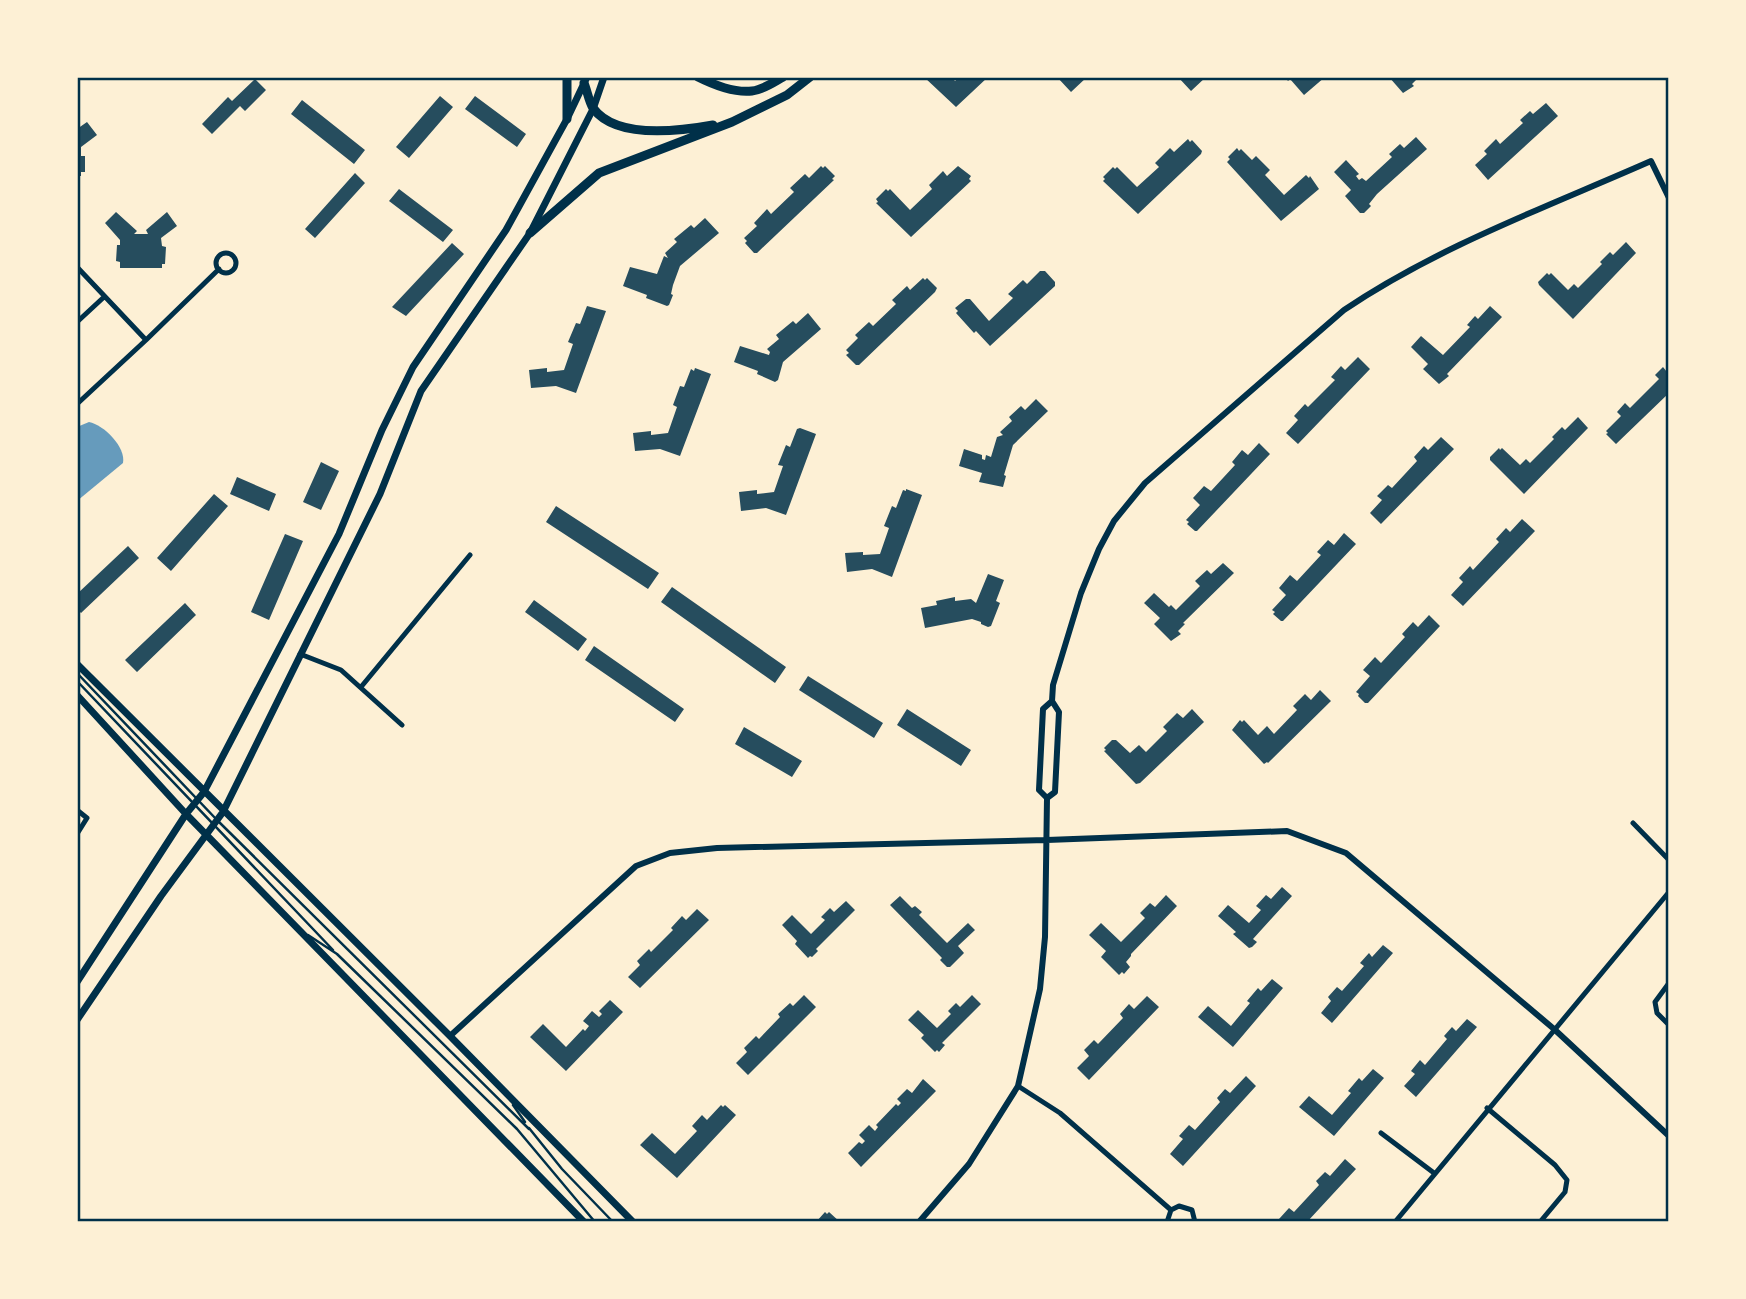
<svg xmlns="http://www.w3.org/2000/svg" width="1746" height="1299" viewBox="0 0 1746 1299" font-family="Jost,sans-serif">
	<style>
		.water { fill: #669bbc }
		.building { fill: #264d5e }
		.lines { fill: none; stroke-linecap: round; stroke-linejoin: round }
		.service { stroke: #003049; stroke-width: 2.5 }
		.minor { stroke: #003049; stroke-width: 5 }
		.tertiary { stroke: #003049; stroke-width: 6 }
		.secondary { stroke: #003049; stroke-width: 7 }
		.trunk { stroke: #003049; stroke-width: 9 }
		.neatline { fill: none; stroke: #003049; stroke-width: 2.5 }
	</style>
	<rect width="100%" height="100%" fill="#fdf0d5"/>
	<path class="water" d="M89,422C104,425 126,447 123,463L77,501V427Z"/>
	<path class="building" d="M924,77H952L955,81L959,77H988L956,107Z
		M1057,77H1087L1071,92Z
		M1178,77H1206L1191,91Z
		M1285,77H1325L1304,95L1290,79L1288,81Z
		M1389,77H1419L1412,84L1414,86L1403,93Z
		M255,79L266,90L245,111L240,106L212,134L202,124L228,97L232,101Z
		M440,96L453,107L409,158L396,147Z
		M475,96L526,134L517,147L465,109Z
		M302,100L365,150L354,164L291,114Z
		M1546,103L1558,116L1488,180L1475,165L1487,154L1484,151L1496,139L1500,144L1523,123L1520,120L1530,111L1533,114Z
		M87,122L97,135L81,147V156H85V172H81V176H77V129Z
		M1416,137L1427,149L1377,194L1369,204L1371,206L1364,213H1360L1345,196L1351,190L1334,172L1346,160L1359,174L1356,176L1359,180L1362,178L1366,181L1392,157L1389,154L1400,144L1404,148Z
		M1188,139L1190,142L1192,140L1202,151L1201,154L1138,214L1103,181L1105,179L1103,177L1113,167L1115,169L1117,167L1137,187L1159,167L1155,163L1170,148L1174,152Z
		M1237,148L1239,151L1241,149L1252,160L1256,156L1270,170L1265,175L1284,195L1306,175L1309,178L1310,176L1319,189L1281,221L1227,162L1230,159L1228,157Z
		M821,166L823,168L825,166L835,176L832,179L834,180L757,253H754L745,243L747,241L744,238L757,226L754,223L767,209L771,214L794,192L790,188L805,174L809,178Z
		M958,166L971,176L969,179L971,181L911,237L876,203L878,202L876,199L886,189L888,191L890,189L910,210L932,189L929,185L943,171L947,176Z
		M355,173L365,183L315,238L305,229Z
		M399,189L453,230L443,242L389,201Z
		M116,212L137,231L134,234H148L146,230L167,212L177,226L161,238L162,246L166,247L165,264H162V268H120V262L116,261L117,245H120V240L105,223Z
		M705,218L719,233L680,266L673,285L671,294L673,295L669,305L667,306L646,298L647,295L623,286L630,267L657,274L664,256L668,258L665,253L677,242L674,239L691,225L694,228Z
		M1626,242L1636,253L1573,319L1539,285L1538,282L1547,273L1549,275L1551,273L1568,290L1574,284L1578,288L1602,264L1600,262L1610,252L1613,255Z
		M452,243L464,254L406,316L392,307Z
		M1040,271H1045L1055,282V286L990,346L976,331L974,333L956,313L958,311L955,308L966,299H970L989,321L1013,298L1008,294L1023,280L1027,284Z
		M923,278L925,280L927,278L937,288L935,292L859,365H856L846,355L849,353L846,350L858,338L855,335L869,322L873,326L896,304L892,300L907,286L910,290Z
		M587,306L606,311L576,393L556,386L531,388L529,370L547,368V372L564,370L573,344L568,342L576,323L580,324Z
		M1490,306L1502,317L1447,374L1449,376L1439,384L1423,369L1428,364L1411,347L1421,336L1443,355L1470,327L1467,325L1475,316L1478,319Z
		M808,313L821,329L783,362L778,380L775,382L757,374L758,371L734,362L740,346L769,355L770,352L767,349L779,339L776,335L793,321L796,324Z
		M1358,357L1370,369L1298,444L1286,433L1298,420L1294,416L1305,404L1308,407L1335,380L1331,377L1341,366L1345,370Z
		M1663,367L1667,372L1669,370V393L1616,444L1606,434L1608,433L1606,431L1621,416L1617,412L1625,403L1630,408L1659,379L1655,375Z
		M695,368L711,374L680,456L660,449L635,451L633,433L651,431V435L668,433L677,407L673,405L680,386L684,387L691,369L694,371Z
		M1036,399L1048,411L1013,445L1004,475L1006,476L1003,487L979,482L982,473L959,466L964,449L982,455V459L985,460L986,455L991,457L997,437L1003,435L1000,432L1012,421L1009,417L1021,406L1025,410Z
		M1578,417L1588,428L1524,494L1490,460V457L1499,448L1500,450L1502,448L1520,465L1526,459L1530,463L1554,439L1552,437L1562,427L1565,430Z
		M800,428L816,434L786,515L766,508L741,511L739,492L757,490V494L774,492L783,466L778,465L786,445L790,447L797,429Z
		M1441,437L1454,449L1381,524L1370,513L1382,500L1377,496L1388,485L1392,488L1417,461L1414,457L1424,446L1428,450Z
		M1259,443L1270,454L1197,531H1195L1187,524L1189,522L1186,520L1200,505L1193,498L1204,486L1211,491L1235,465L1232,462L1242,450L1248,455Z
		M321,462L339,471L321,510L303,502Z
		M237,477L276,494L269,511L230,494Z
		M906,489L922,495L892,577L872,569L847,572L845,553L863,552V555L880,554L889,528L884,526L892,506L896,508L903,490L906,491Z
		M214,494L228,506L171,571L157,558Z
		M556,506L659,573L648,589L546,522Z
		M1522,519L1535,531L1463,606L1451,595L1463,582L1459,578L1470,566L1473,570L1499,542L1496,539L1506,528L1510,532Z
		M1344,533L1356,544L1283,621H1281L1273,614L1275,612L1272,610L1286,595L1279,588L1290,575L1297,581L1321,555L1317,552L1328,540L1334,545Z
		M285,534L303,541L269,620L251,612Z
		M128,546L139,558L81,613L77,609V594Z
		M1223,563L1234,573L1183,623L1185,624L1178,631L1181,634L1171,641L1154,624L1160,618L1144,603L1154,593L1169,607L1171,605L1176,610L1200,586L1195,581L1207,570L1211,574Z
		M988,574L1004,580L996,601L1000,603L991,626L988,627L981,624V622L972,619L925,628L921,608L937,605L936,601L955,597V601L971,599L976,603Z
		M672,587L786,667L775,683L661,602Z
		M534,600L587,639L578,651L525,612Z
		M185,603L196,615L137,672L125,660Z
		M1429,615L1440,626L1368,703H1365L1358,696L1359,694L1356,692L1370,676L1363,670L1375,657L1381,663L1405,637L1402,634L1413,622L1418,627Z
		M594,646L684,709L675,722L585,660Z
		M808,676L883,723L874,738L799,690Z
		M1320,690L1331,701L1268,763L1267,762L1264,764L1232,730L1240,720L1242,722L1244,720L1258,735L1267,726L1274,734L1297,710L1293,706L1305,694L1311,700Z
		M907,709L971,750L961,766L897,725Z
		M1192,709L1204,722L1140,783L1136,784L1104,751L1106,750L1104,748L1112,740H1116L1130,753L1139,745L1146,752L1167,731L1163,727L1177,713L1183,718Z
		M744,727L802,761L792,777L735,744Z
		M1282,887L1292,896L1253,939L1257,942L1252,947L1249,948L1233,934L1236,932L1218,916L1228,905L1249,923L1261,910L1256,906L1266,895L1271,899Z
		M1166,895L1177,906L1131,954V956L1126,962L1130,967L1124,974L1122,972L1119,975L1101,957L1106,951L1089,935L1101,923L1121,942L1145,918L1140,913L1150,903L1155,907Z
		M900,896L912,908L915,906L922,912L919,915L947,943L968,923L975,930L958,946L964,953L950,967H947L940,960L942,958L890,905Z
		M846,901L855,910L816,949L818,951L812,957L810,956L808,958L795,944L797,941L782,925L792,915L811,934L825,920L821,917L830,908L834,912Z
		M697,909L709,920L640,988L628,977L640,965L637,961L649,949L651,952L673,930L671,928L682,916L686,920Z
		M1383,945L1393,953L1332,1023L1321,1013L1331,1001L1328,997L1337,987L1342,991L1364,966L1360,963L1369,953L1372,957Z
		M1272,979L1283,988L1233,1047L1198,1017L1208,1006L1231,1026L1250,1003L1247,1001L1258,988L1261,991Z
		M804,995L816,1007L748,1075L736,1063L747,1052L744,1048L756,1036L759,1039L780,1017L778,1014L790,1003L793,1006Z
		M972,995L981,1004L942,1043L945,1045L939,1052L937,1050L935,1052L921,1038L924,1035L908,1020L918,1010L937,1028L951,1014L948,1011L956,1003L960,1007Z
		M1147,996L1159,1007L1089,1080L1077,1068L1089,1056L1084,1050L1094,1040L1098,1044L1123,1018L1120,1014L1129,1004L1134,1009Z
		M610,1000L623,1012L566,1071L530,1037L543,1024L566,1047L583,1029L585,1031L589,1026L583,1021L592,1011L599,1017L602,1014L599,1011Z
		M1467,1019L1477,1027L1416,1097L1404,1086L1415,1074L1411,1071L1420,1060L1425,1065L1447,1039L1444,1036L1452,1027L1456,1031Z
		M1373,1069L1384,1078L1334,1136L1299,1107L1309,1096L1332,1115L1351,1093L1348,1091L1359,1078L1362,1081Z
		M1246,1076L1256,1086L1183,1166L1170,1154L1183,1139L1179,1136L1189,1125L1195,1130L1220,1102L1217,1098L1225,1089L1230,1093Z
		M923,1079L936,1091L861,1167L848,1153L859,1142L862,1144L865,1141L859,1135L869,1125L875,1131L878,1127L876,1125L896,1104L898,1106L901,1103L897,1099L907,1089L912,1093Z
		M721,1105L723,1107L725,1105L736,1115L677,1178L640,1145L652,1133L675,1154L697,1131L692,1126L702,1115L707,1120Z
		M1345,1159L1356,1169L1307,1222H1282L1279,1219L1289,1208L1294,1212L1319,1185L1316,1181L1325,1172L1330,1176Z
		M825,1212L827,1214L829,1212L840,1222H816Z"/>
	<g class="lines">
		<path class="service" d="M77,673L217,820L529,1129
			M77,681L333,950
			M308,935L337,954L517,1129L595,1222
			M513,1105L525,1122
			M529,1128L562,1169L613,1222"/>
		<path class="minor" d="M216 263a10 10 0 1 1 20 0a10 10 0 1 1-20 0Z
			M77,267L146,340L77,404
			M77,322L104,297
			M146,340L219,269
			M300,654L341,670L402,725
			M361,687L470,555
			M77,810L87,818L77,834
			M1633,823L1669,860
			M1669,983L1655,1002L1657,1013L1669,1025
			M1018,1086L1060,1113L1171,1210
			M1487,1108L1555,1165L1567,1180L1565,1192L1540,1222
			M1381,1133L1434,1173
			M1167,1222L1171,1210L1179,1206L1192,1210L1195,1222
			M1395,1222L1669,892"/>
		<path class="tertiary" d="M1047,798L1039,790L1043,709L1052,701L1053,685L1081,593L1099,549L1114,521L1145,483L1344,310C1439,246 1547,207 1651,161L1669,198
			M450,1036L636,866L670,853L717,848L1047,840L1287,831L1346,853L1554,1029L1669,1136
			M919,1222L969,1164L1018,1086L1040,989L1045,937L1047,798L1055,792L1059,712L1052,701"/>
		<path class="secondary" d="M77,664L450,1036L633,1222
			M77,695L186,814L584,1222
			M77,982L186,814L204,792L339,534L382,430L413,367L506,230L567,119L587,77
			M77,1020L161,896L223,812L380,494L421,391L530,233L593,109L604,77"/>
		<path class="trunk" d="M698,77C714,85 735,93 752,91C763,90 774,82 783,77
			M584,83C587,90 589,102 593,108C616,140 680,131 713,125
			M567,119V77
			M530,233L599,173L732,122L787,95L810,77"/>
	</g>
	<rect width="1746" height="1299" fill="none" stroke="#fdf0d5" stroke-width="158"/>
	<rect x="79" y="79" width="1588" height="1141" class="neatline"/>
</svg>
